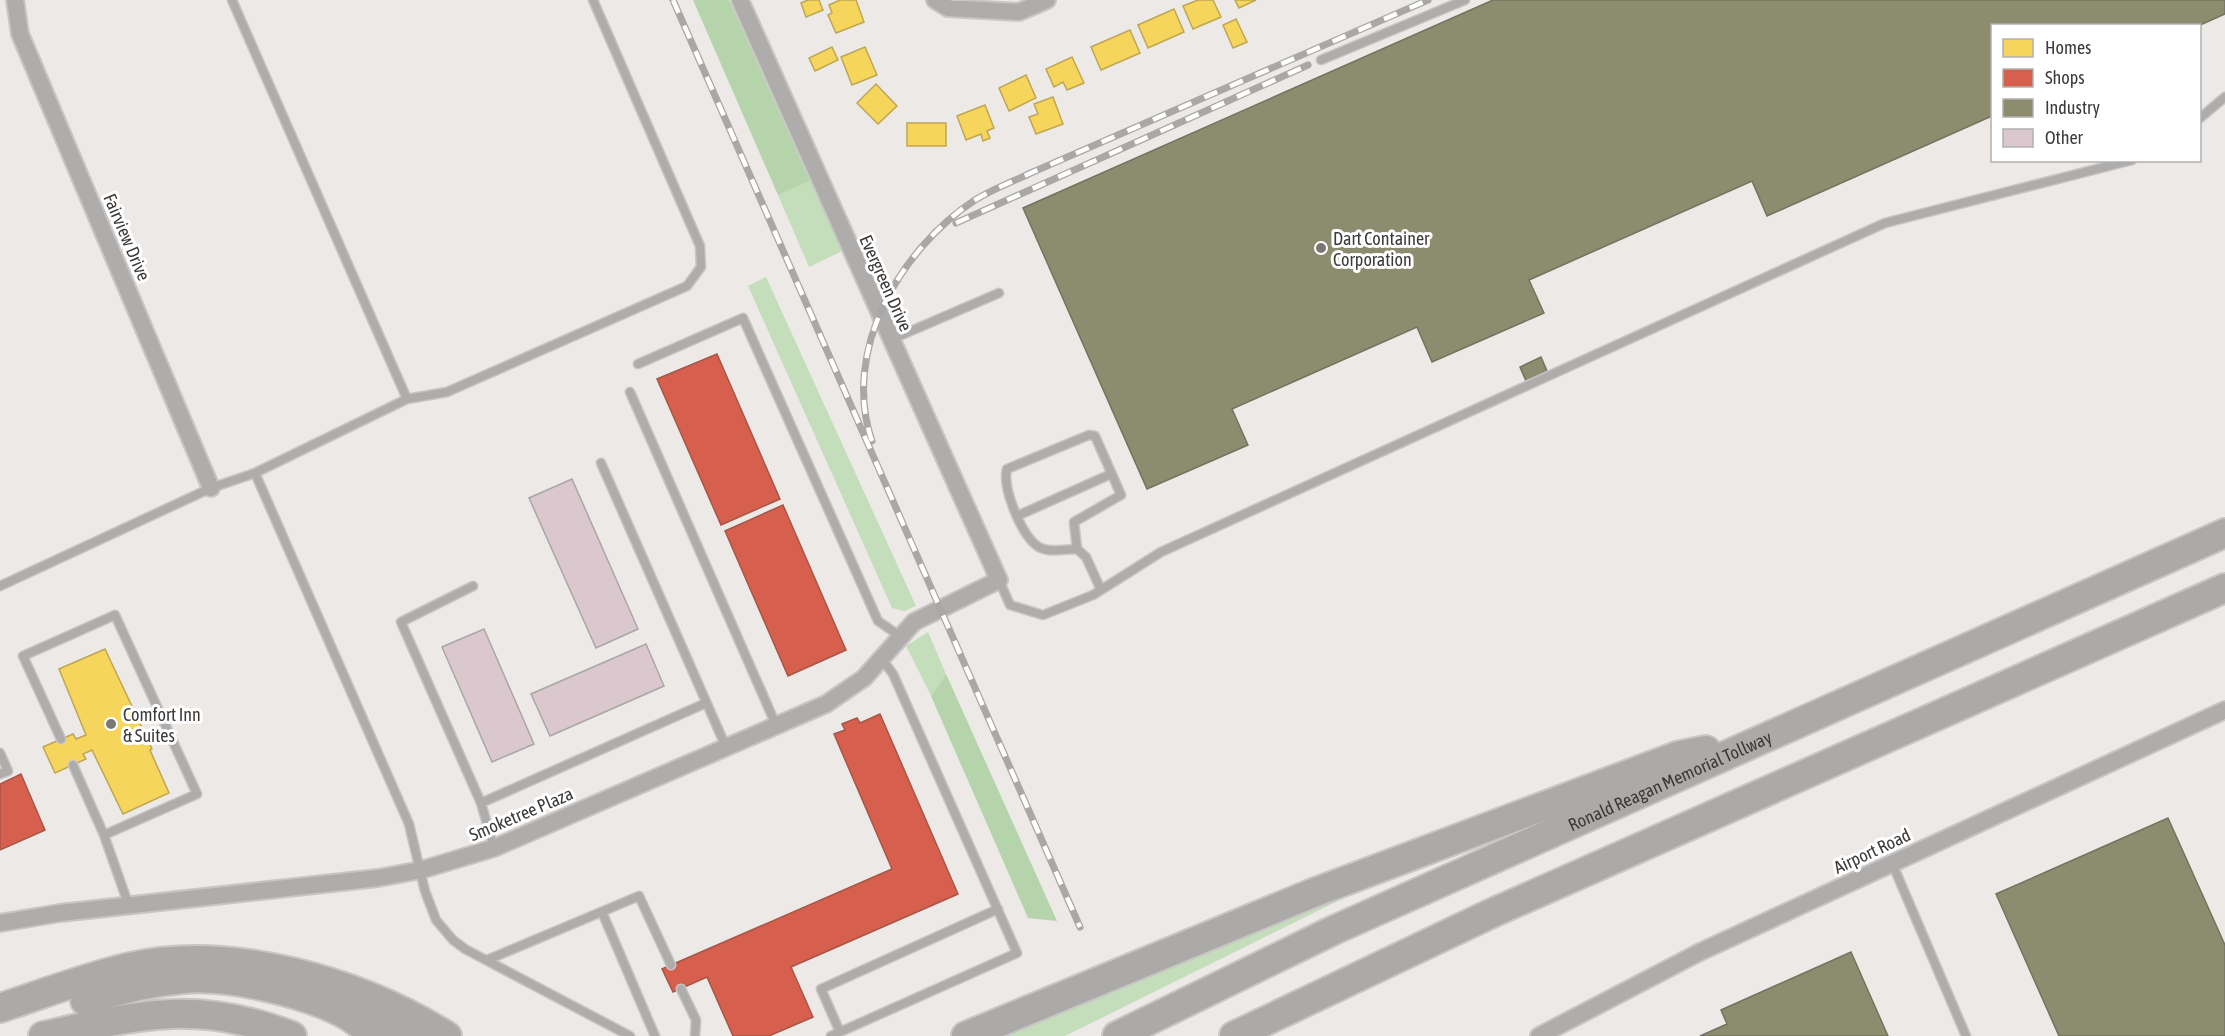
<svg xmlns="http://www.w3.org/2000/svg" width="2225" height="1036" viewBox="0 0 2225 1036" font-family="'Asap Condensed',sans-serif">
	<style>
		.green { fill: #c4debb }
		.forest { fill: #b6d4ac }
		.homes { fill: #f6d55c; stroke: #bea652; stroke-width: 1.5 }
		.shops { fill: #d6604d; stroke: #a85547; stroke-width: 1.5 }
		.industry { fill: #8c8c6e; stroke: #74735e; stroke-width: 1.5 }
		.building { fill: #dac8ce; stroke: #a8a6a6; stroke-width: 1.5 }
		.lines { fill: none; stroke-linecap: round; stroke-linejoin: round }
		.lane-casing { stroke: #c8c6c5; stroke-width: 11 }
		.street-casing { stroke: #c8c6c5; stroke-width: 20 }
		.highway-casing { stroke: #c8c6c5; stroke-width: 32 }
		.lane { stroke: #aeadac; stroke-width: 8 }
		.street { stroke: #aeadac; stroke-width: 16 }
		.highway { stroke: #acaaa9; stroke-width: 28 }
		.rail-casing { stroke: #a9a8a6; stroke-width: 7 }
		.rail { stroke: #fff; stroke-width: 4.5; stroke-dasharray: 14; stroke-linecap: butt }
		.poi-dot { fill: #7a7776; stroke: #fff; stroke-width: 2 }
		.labels { text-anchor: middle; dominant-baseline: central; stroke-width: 6; stroke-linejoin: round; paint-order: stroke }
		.street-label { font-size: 18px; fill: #3c3a39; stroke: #fff }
		.poi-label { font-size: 18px; fill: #3c3a39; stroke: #fff; text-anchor: start }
	</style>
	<rect width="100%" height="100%" fill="#ece9e7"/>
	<path class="green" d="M810,181L842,251L809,267L778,195Z
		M766,277L916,606L904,611L892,608L748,286Z
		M928,632L946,674L931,696L906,646Z
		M1352,889L1354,893L1065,1036H998Z"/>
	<path class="forest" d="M693,0H729L810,181L778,195Z
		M946,674L1057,921L1028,918L931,696Z"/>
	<path class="homes" d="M808,0H819L823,10L806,17L801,3Z
		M840,0H856L864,22L836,33L828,15L832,13L829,5Z
		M1198,0H1213L1221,17L1193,29L1183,6Z
		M1235,0H1256L1239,8Z
		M1174,9L1184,32L1148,48L1138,25Z
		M1236,19L1247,42L1233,48L1223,25Z
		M1130,30L1140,53L1101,70L1091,47Z
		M832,47L838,60L815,71L809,58Z
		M865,47L877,75L852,85L841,57Z
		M1072,57L1084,83L1067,90L1063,82L1054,87L1046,69Z
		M1026,75L1036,98L1009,111L999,88Z
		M876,84L897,106L878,124L857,103Z
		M1053,97L1063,124L1036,134L1029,117L1038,114L1034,104Z
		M985,105L994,128L987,131L990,138L983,141L981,134L966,140L957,116Z
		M907,123H946V146H907Z
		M105,649L152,749L150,750L169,793L123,814L92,750L83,754L86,759L55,773L43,747L73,734L76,739L86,735L59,669Z"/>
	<path class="shops" d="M717,354L780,499L721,525L657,379Z
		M783,505L846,650L788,676L725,531Z
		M880,714L958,894L791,967L813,1017L769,1036H733L707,977L673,992L662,969L892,869L834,734L845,730L842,724L857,718L860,723Z
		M21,774L45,830L0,850V784Z"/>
	<path class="industry" d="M1493,0H2225V14L2198,26H1992V116L1767,216L1752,181L1529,280L1544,313L1432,362L1417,327L1232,409L1248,445L1147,489L1023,208Z
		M1541,357L1547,371L1526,381L1520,367Z
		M2168,818L2225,945V1036H2059L1996,894Z
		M1851,952L1888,1036H1700L1727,1024L1721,1010Z"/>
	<path class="building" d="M572,479L638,629L596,648L529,498Z
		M484,629L534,744L492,762L442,647Z
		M646,644L664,686L550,736L531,694Z"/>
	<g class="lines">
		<defs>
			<path id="lane" d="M232,0L407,399
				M1321,60L1465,0
				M2200,118L2225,97
				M890,340L999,293
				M638,364L743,318L878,621L900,636
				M630,392L776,725
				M601,463L726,747
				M255,473L407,399L447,392L687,286L701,267L700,246L593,0
				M1017,516L1111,474
				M1077,549C1065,549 1046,554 1036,545C1021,533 1002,488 1007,469L1089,435L1095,436L1121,495L1074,522L1077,549L1086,557L1101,590
				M999,580L1010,605L1043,615L1093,595L1161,552L1885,223L2132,160
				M0,586L211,488L255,473L409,824L425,891L436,920L453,940L465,949L630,1036
				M473,586L401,622L481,803L494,848
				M61,739L23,656L115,615L197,794L104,835
				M0,753L8,771L0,774
				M73,765L104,835L129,906
				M481,803L706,703
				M1892,863L1966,1036
				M602,912L655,1036
				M487,960L639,896L671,965
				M681,989L696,1020L695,1036
				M840,1032L821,989L998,909
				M831,1036L1017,953L893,674L881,658"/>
			<path id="street" d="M15,0L20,34L211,488
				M935,0L948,8L1019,12L1047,0
				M0,923L60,913L378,878L421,870L494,848L826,704L864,678L914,622L999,580L740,0
				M1539,1036L1700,952L2225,710"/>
			<g id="highway">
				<path d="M85,1001C116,990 151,982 184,979C229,975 301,992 341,1012C353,1018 365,1028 375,1036"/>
				<path d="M0,1008C43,994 86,977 130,967C233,944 360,982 447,1036"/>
				<path d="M370,1013L406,1036"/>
				<path d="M43,1036C138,1015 197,999 292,1036"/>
				<path d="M966,1036L1313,893L1677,756L1706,750"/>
				<path id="s1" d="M1117,1036L1334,930L2225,533"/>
				<path d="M1234,1036L1490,914L2225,588"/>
			</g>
		</defs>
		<use href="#lane" class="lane-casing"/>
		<use href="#street" class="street-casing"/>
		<use href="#highway" class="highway-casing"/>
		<use href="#lane" class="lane"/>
		<use href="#street" class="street"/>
		<use href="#highway" class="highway"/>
		<defs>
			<path id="rail" d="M673,0L1080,927
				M956,223L1308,65
				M872,441C841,351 900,249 975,200C993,189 1014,181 1033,172L1428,0"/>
		</defs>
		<use href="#rail" class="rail-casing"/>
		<use href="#rail" class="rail"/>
	</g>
	<g class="poi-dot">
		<circle cx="1321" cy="248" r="6"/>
		<circle cx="111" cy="724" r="6"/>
	</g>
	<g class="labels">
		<g class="street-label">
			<text transform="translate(127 237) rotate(67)">Fairview Drive</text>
			<text transform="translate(886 283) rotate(66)">Evergreen Drive</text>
			<text stroke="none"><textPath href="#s1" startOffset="609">Ronald Reagan Memorial Tollway</textPath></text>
			<text transform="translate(521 814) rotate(-23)">Smoketree Plaza</text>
			<text transform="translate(1872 851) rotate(-25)">Airport Road</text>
		</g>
		<g class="poi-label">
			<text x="1333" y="238">Dart Container<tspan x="1333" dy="21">Corporation</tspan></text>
			<text x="123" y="714">Comfort Inn<tspan x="123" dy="21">&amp; Suites</tspan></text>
		</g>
	</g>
	<rect x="1991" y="24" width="210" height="138" fill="#ffffff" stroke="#b1b0b0" stroke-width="1.5"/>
	<rect x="2003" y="39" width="30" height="18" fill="#f6d55c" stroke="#b1b0b0" stroke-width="1.5"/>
	<text x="2045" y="54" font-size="18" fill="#3c3a39">Homes</text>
	<rect x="2003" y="69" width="30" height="18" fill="#d6604d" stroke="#b1b0b0" stroke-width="1.5"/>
	<text x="2045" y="84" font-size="18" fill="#3c3a39">Shops</text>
	<rect x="2003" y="99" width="30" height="18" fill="#8c8c6e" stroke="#b1b0b0" stroke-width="1.5"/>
	<text x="2045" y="114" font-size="18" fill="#3c3a39">Industry</text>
	<rect x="2003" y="129" width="30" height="18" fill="#dac8ce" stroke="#b1b0b0" stroke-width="1.5"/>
	<text x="2045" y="144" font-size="18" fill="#3c3a39">Other</text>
</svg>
